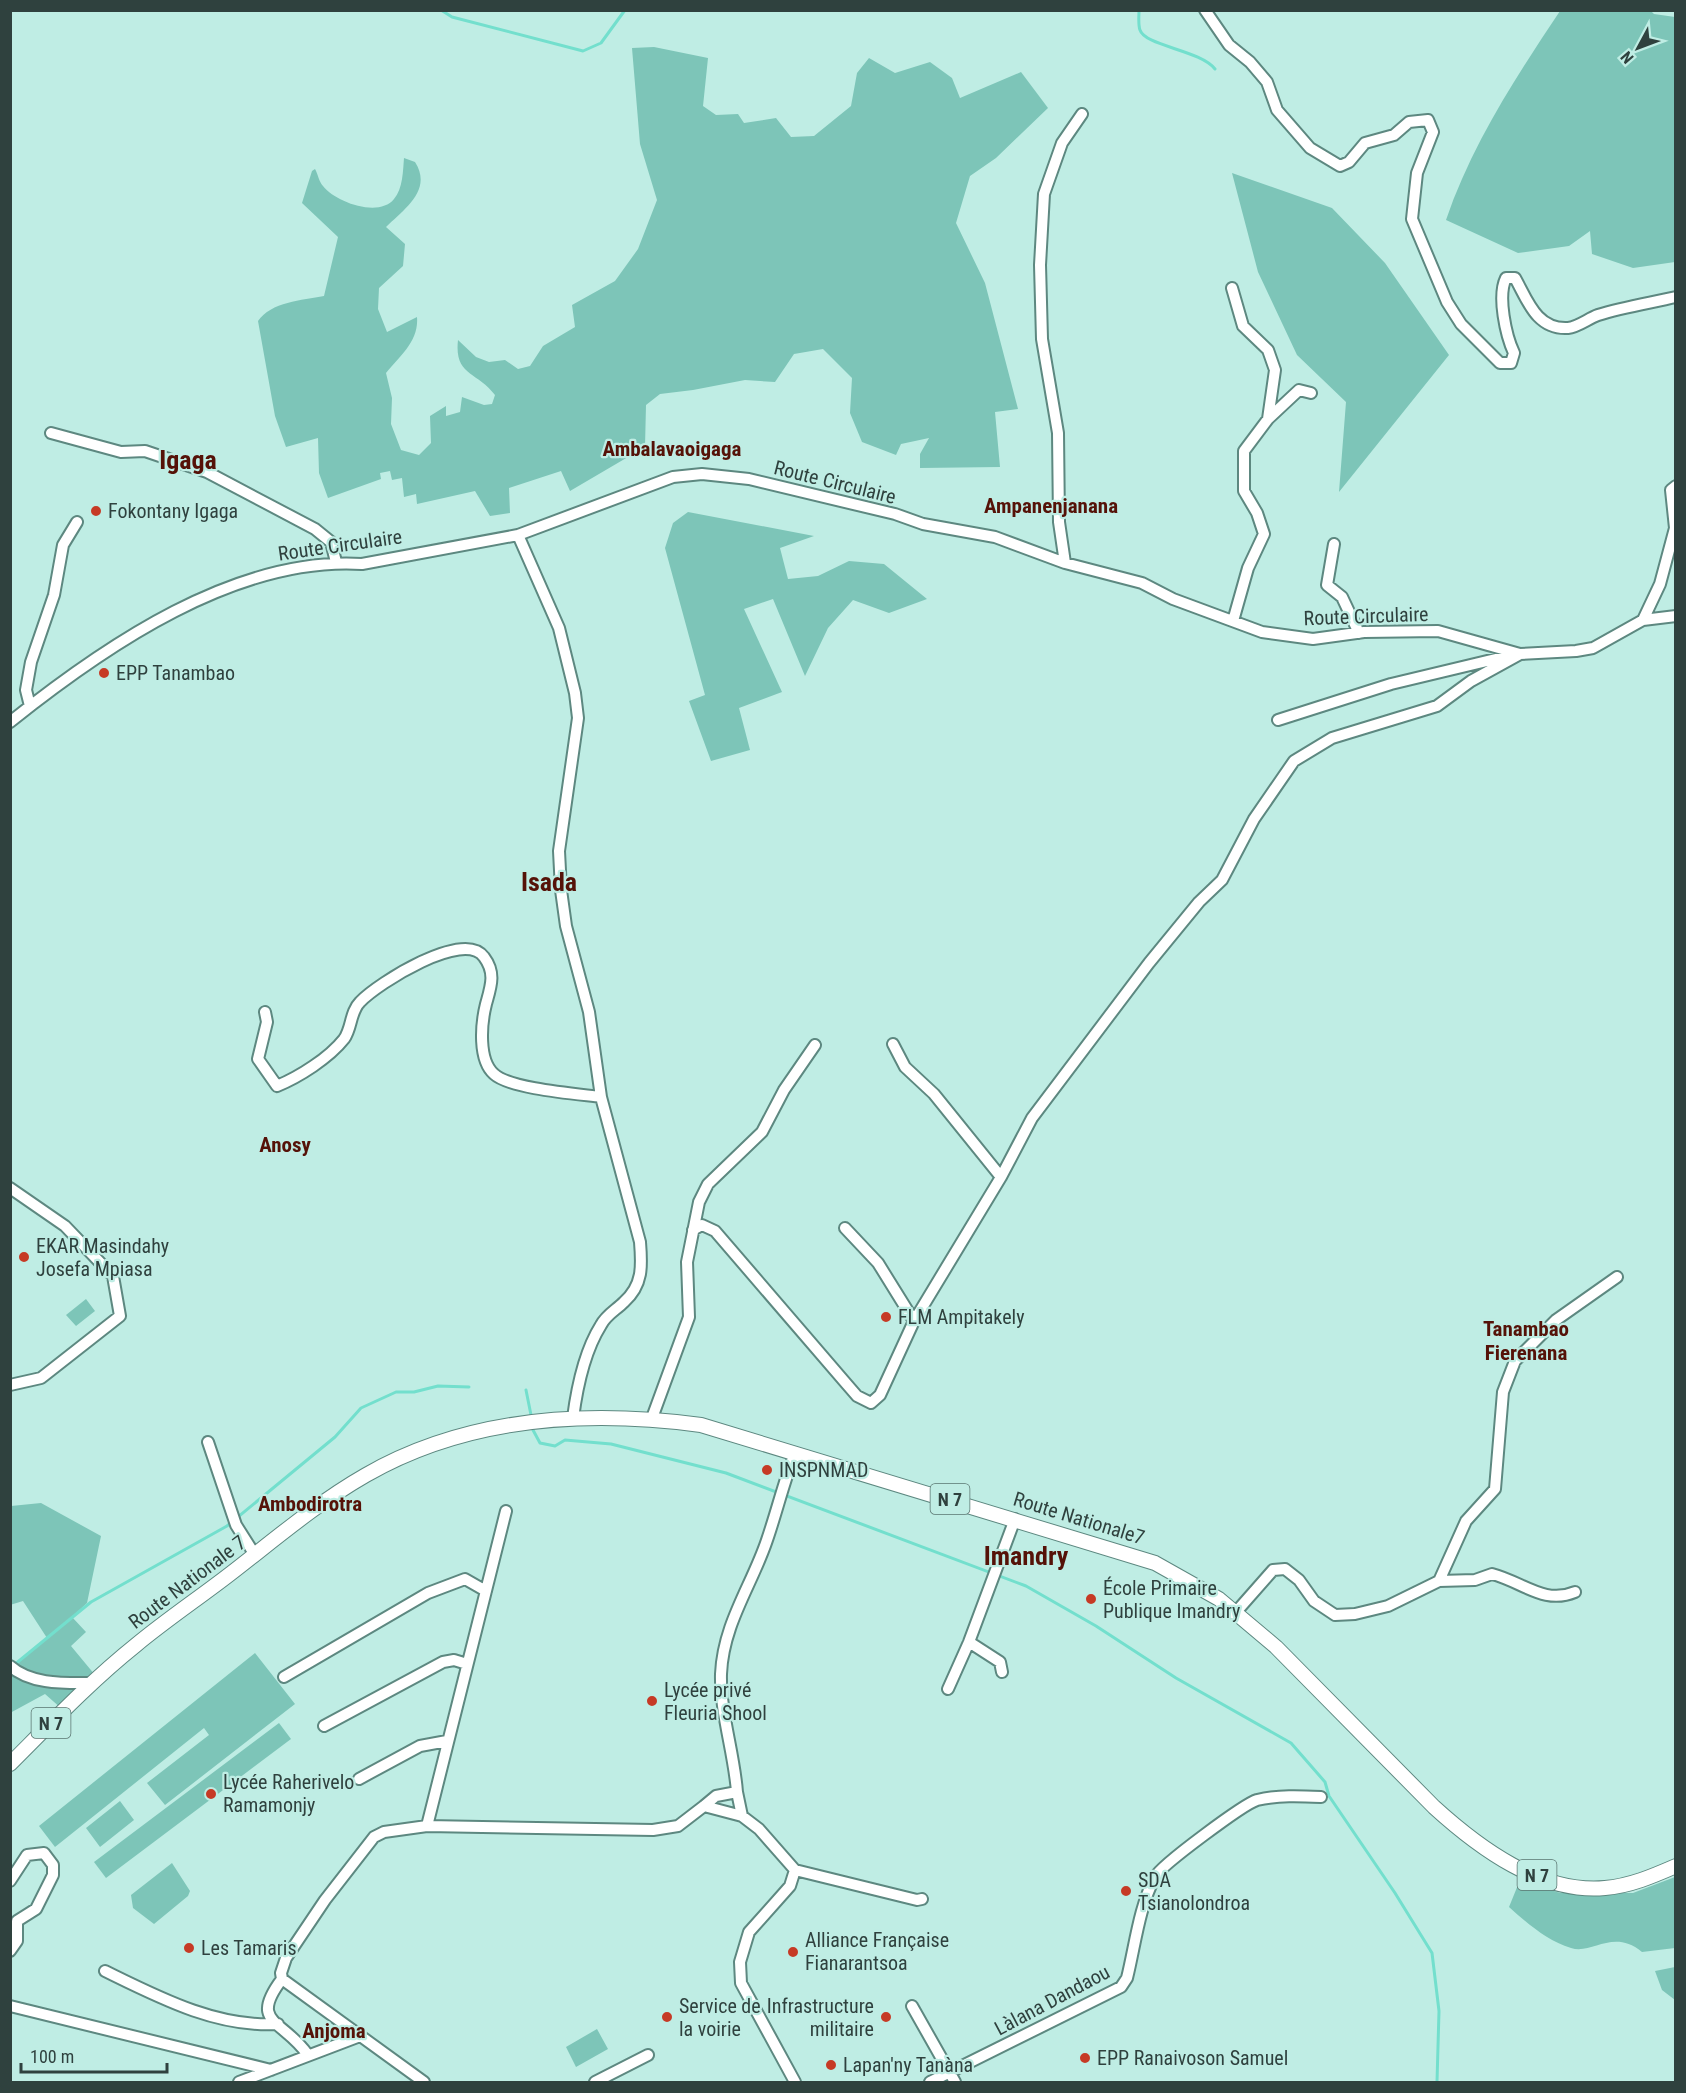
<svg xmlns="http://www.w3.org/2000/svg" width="1686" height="2093" viewBox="0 0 1686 2093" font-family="'Roboto Condensed',sans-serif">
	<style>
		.green { fill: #7dc5b8 }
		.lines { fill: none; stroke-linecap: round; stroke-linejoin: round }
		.stream { stroke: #73dfcd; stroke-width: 3 }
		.minor-casing { stroke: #5d8880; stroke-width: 14 }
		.major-casing { stroke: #5d8880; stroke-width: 16 }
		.minor { stroke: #fff; stroke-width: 10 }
		.major { stroke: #fff; stroke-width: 14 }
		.poi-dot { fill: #c63a25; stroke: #bfede4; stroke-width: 2 }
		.labels { text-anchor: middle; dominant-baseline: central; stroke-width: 4.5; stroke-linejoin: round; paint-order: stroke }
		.shield { fill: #bfede4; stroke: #5a7570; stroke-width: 1.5 }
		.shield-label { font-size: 18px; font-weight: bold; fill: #2f413e }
		.street-label { font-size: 20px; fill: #2f413e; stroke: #bfede4 }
		.poi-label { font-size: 20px; fill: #2f413e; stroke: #bfede4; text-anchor: start }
		.neighbourhood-label { font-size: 21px; font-weight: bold; fill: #551208; stroke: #bfede4 }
		.district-label { font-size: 26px; font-weight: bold; fill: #551208; stroke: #bfede4 }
	</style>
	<rect width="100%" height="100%" fill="#bfede4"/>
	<path class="green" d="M1560,11H1651L1654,14L1675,17V262L1633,268L1592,254L1590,231L1569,246L1518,253L1446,220C1472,144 1516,77 1560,11Z
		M654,47L708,58L703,106L716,115L738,114L744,123L776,118L791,137L814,136L851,106L857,73L869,58L895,73L930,62L952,78L960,98L1021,72L1048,108L996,158L970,176L956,223L985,283L1018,409L995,412L1000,467L920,468V454L929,438L901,444L896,455L862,442L850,413L852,378L823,349L794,354L775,382L745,380L693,390L660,394L646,405L645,447L570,491L561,471L509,488L510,513L490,516L475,491L417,504L416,494L404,497L402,478L392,480L390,471L380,473L381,479L328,498L319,473L318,438L286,447L275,416L258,321C271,302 302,300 324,296L338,237L302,203L312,171L315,169C318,174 319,182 323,186C335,202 379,218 394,199C403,189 403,170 404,158L415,162C433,190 404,209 386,227L405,244L403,266L379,288L378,309L387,332L417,317C419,341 400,356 386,373L392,398L391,424L401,450L419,455L431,443L430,416L446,406V416L460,412L462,397L484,405L492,404L495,395C477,371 454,376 458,340L476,357L489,362L505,360L518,369L530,366L543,346L575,327L572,305L615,281L638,249L657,200L640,144L632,48Z
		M1232,173L1332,208L1385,263L1449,355L1339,492L1346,402L1297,355L1258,272Z
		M688,512L814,536L780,548L788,579L818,576L849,561L884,564L927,599L889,613L853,600L828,628L805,676L773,599L744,609L782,692L739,708L750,750L711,761L689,701L705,695L665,548L673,523Z
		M86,1299L95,1311L76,1326L66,1315Z
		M41,1503L101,1536L87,1603L72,1617L86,1632L71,1646L95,1675L62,1709L45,1694L10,1713V1669L47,1638L23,1601L10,1605L11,1506Z
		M255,1653L295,1704L165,1805L147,1783L209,1735L204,1728L55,1847L39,1826Z
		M279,1723L291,1739L106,1878L94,1862Z
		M120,1801L134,1820L100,1847L86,1828Z
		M172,1863L190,1891L188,1896L154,1924L133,1908L131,1895Z
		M1675,1877V1948L1642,1952C1613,1928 1592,1955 1571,1948C1547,1941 1527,1923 1509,1907L1520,1880L1560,1893H1633Z
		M1675,1967L1676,2000H1675L1662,1990L1655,1971Z
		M597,2029L608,2049L576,2067L566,2047Z"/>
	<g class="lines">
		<path class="stream" d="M441,10L452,17L583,51L601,43L625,10
			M1139,10C1139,16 1138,25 1140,30C1145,46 1200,50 1215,69
			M526,1390L531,1415
			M533,1430L540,1443L555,1446L565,1440L611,1444L726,1473L1026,1586L1096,1626L1176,1678L1291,1743L1325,1782L1329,1796L1395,1893L1432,1953L1439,2011L1437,2082
			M14,1665L91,1602L227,1526L335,1437L361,1408L396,1392H414L438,1386L469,1387"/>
		<defs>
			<path id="minor" d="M1205,10L1229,45L1250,62L1267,82L1277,110L1310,148L1340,166L1349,162L1365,143L1394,135L1409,122L1428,120L1433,132L1417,173L1412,219L1447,302L1461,324L1500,363H1511L1514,353C1506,336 1497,296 1506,278H1515C1527,299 1536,330 1568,328C1578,327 1589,318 1598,315C1623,307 1650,303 1676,297
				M1232,288L1243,326L1268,350L1275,370L1268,419
				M51,433L121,452L145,451L207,472L315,529L331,542L336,562
				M518,535L559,628L575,693L578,718L559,851L561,890L566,926L589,1012L601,1097L640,1242C642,1266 643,1285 624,1302C616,1310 606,1315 601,1325C584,1352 577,1387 573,1418
				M1334,544L1327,585L1342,597L1359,633
				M1065,563L1059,522L1058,433L1042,339L1040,265L1044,194L1062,143L1082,114
				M1643,620L1660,584L1675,528L1671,490L1676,486
				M1233,621L1248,568L1264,534L1257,513L1244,491V451L1268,419L1299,390L1311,393
				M30,706L26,690L31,662L54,595L63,545L77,522
				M1278,720L1391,684L1508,656
				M10,722C105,646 236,556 362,564L518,535L673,477L702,474L749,479L895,514L923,524L995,537L1065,563L1142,583L1173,599L1262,632L1313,639L1364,632L1438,631L1520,654L1576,651L1593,648L1643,620L1676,616
				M265,1012L267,1022L258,1059L277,1086C299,1077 329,1058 344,1039C352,1028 350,1012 360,1002C378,983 464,929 484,957C496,973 491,986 486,1004C481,1024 478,1060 494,1074C510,1089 578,1094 601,1097
				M893,1044L905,1067L934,1094L1001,1177
				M10,1188L65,1226L113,1276L120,1316L41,1378L10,1385
				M845,1228L878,1263L914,1321
				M693,1230L702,1225L715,1231L844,1381L857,1396L871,1403L880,1395L914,1321L1001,1177L1032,1118L1149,963L1199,902L1222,880L1254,819L1294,761L1332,738L1437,706L1471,681L1520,654
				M652,1418L689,1317L687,1262L699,1202L708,1184L762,1132L784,1090L815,1045
				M208,1442L236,1525L255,1555
				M1439,1581L1475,1580L1492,1574C1523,1582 1544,1605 1575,1592
				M1236,1612L1273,1570L1285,1569L1299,1580L1314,1601L1335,1615L1355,1614L1388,1606L1439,1581L1466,1521L1495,1489L1503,1392L1515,1361L1556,1320L1617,1277
				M969,1642L1000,1662L1002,1672
				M10,1666C31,1685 66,1683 92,1683
				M284,1677L428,1593L465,1579L486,1591
				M948,1689L969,1642L1015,1519
				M324,1726L443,1662L454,1660L467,1664
				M359,1779L420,1746L447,1741
				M737,1792L742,1816
				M704,1806L716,1796L737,1792C734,1752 720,1713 721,1674C723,1624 752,1585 767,1540C777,1511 784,1481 795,1453
				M427,1826L506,1511
				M10,1881L27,1855L44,1853L53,1865V1875L36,1909L17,1921V1941L10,1951
				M105,1971C158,1997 217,2028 278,2024
				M282,1979L281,1973L286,1958L325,1900L374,1837L384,1832L427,1826L653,1830L678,1826L704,1806L742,1816L759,1829L795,1870L917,1900L922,1899
				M10,2006L271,2070
				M912,2006L955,2082
				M308,2055C283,2019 248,2024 282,1979L424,2082
				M239,2082L360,2036
				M595,2082L648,2055
				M795,2082L741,1983L740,1962L749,1932L790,1886L795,1870
				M930,2082L1121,1987L1127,1978C1135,1946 1139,1907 1155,1877C1161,1865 1244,1804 1257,1800C1278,1795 1300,1796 1321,1797"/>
			<path id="major" d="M10,1764C51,1723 91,1681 136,1645C166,1620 199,1598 230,1574C274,1540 317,1503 366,1475C467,1417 588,1410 701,1425L1155,1563L1219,1599L1276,1647L1434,1807C1479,1848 1541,1894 1605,1888C1630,1886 1653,1876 1676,1866"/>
		</defs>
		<use href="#minor" class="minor-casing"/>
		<use href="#major" class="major-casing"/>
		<use href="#minor" class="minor"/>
		<use href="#major" class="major"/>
	</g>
	<g class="poi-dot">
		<circle cx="96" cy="511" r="6"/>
		<circle cx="104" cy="673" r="6"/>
		<circle cx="24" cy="1257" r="6"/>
		<circle cx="886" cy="1317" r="6"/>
		<circle cx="767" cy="1470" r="6"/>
		<circle cx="1091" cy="1599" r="6"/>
		<circle cx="652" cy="1701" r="6"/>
		<circle cx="211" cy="1794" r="6"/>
		<circle cx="1126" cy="1891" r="6"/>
		<circle cx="189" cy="1948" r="6"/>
		<circle cx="793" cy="1952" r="6"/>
		<circle cx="667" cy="2017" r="6"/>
		<circle cx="886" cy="2017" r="6"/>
		<circle cx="1085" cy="2058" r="6"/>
		<circle cx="831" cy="2065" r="6"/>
	</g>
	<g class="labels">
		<g class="shield">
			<rect x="930.5" y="1484" width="39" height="30" rx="4.5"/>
			<rect x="31.5" y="1708" width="39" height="30" rx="4.5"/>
			<rect x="1517.5" y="1860" width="39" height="30" rx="4.5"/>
		</g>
		<g class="shield-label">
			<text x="950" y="1499">N 7</text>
			<text x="51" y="1723">N 7</text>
			<text x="1537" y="1875">N 7</text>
		</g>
		<g class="street-label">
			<text transform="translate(835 482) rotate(14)">Route Circulaire</text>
			<text transform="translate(340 545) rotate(-8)">Route Circulaire</text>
			<text transform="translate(1366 616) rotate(-2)">Route Circulaire</text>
			<text transform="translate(1079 1518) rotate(17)">Route Nationale7</text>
			<text transform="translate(187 1582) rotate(-37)">Route Nationale 7</text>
			<text transform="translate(1052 2000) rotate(-28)">Làlana Dandaou</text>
		</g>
		<g class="poi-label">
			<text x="108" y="511">Fokontany Igaga</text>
			<text x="116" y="673">EPP Tanambao</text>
			<text x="36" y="1246">EKAR Masindahy<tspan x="36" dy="23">Josefa Mpiasa</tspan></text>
			<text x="898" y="1317">FLM Ampitakely</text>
			<text x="779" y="1470">INSPNMAD</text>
			<text x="1103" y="1588">École Primaire<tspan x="1103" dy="23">Publique Imandry</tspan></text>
			<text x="664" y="1690">Lycée privé<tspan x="664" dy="23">Fleuria Shool</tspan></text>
			<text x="223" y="1782">Lycée Raherivelo<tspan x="223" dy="23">Ramamonjy</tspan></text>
			<text x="1138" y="1880">SDA<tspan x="1138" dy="23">Tsianolondroa</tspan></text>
			<text x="805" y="1940">Alliance Française<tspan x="805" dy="23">Fianarantsoa</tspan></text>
			<text x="201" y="1948">Les Tamaris</text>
			<text x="679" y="2006">Service de<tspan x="679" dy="23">la voirie</tspan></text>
			<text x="874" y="2006" text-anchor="end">Infrastructure<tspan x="874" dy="23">militaire</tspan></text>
			<text x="1097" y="2058">EPP Ranaivoson Samuel</text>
			<text x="843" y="2065">Lapan'ny Tanàna</text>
		</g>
		<g class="neighbourhood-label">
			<text x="672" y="449">Ambalavaoigaga</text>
			<text x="1051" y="506">Ampanenjanana</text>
			<text x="285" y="1145">Anosy</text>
			<text x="1526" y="1329">Tanambao<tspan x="1526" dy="24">Fierenana</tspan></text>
			<text x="310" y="1504">Ambodirotra</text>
			<text x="334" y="2031">Anjoma</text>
		</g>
		<g class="district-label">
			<text x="188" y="460">Igaga</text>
			<text x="549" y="882">Isada</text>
			<text x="1026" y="1556">Imandry</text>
		</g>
	</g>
	<rect width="1686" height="2093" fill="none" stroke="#2f413e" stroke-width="24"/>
	<g transform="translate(1638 48) rotate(229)" stroke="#bfede4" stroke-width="4.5" paint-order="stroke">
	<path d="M0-4.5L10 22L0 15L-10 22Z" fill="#2f413e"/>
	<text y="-9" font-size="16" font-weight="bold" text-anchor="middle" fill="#2f413e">N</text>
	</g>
	<path d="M21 2063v9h146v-9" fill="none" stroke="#2f413e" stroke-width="3"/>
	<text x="30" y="2063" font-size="18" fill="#2f413e" stroke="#bfede4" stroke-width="4.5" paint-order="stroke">100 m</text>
</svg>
